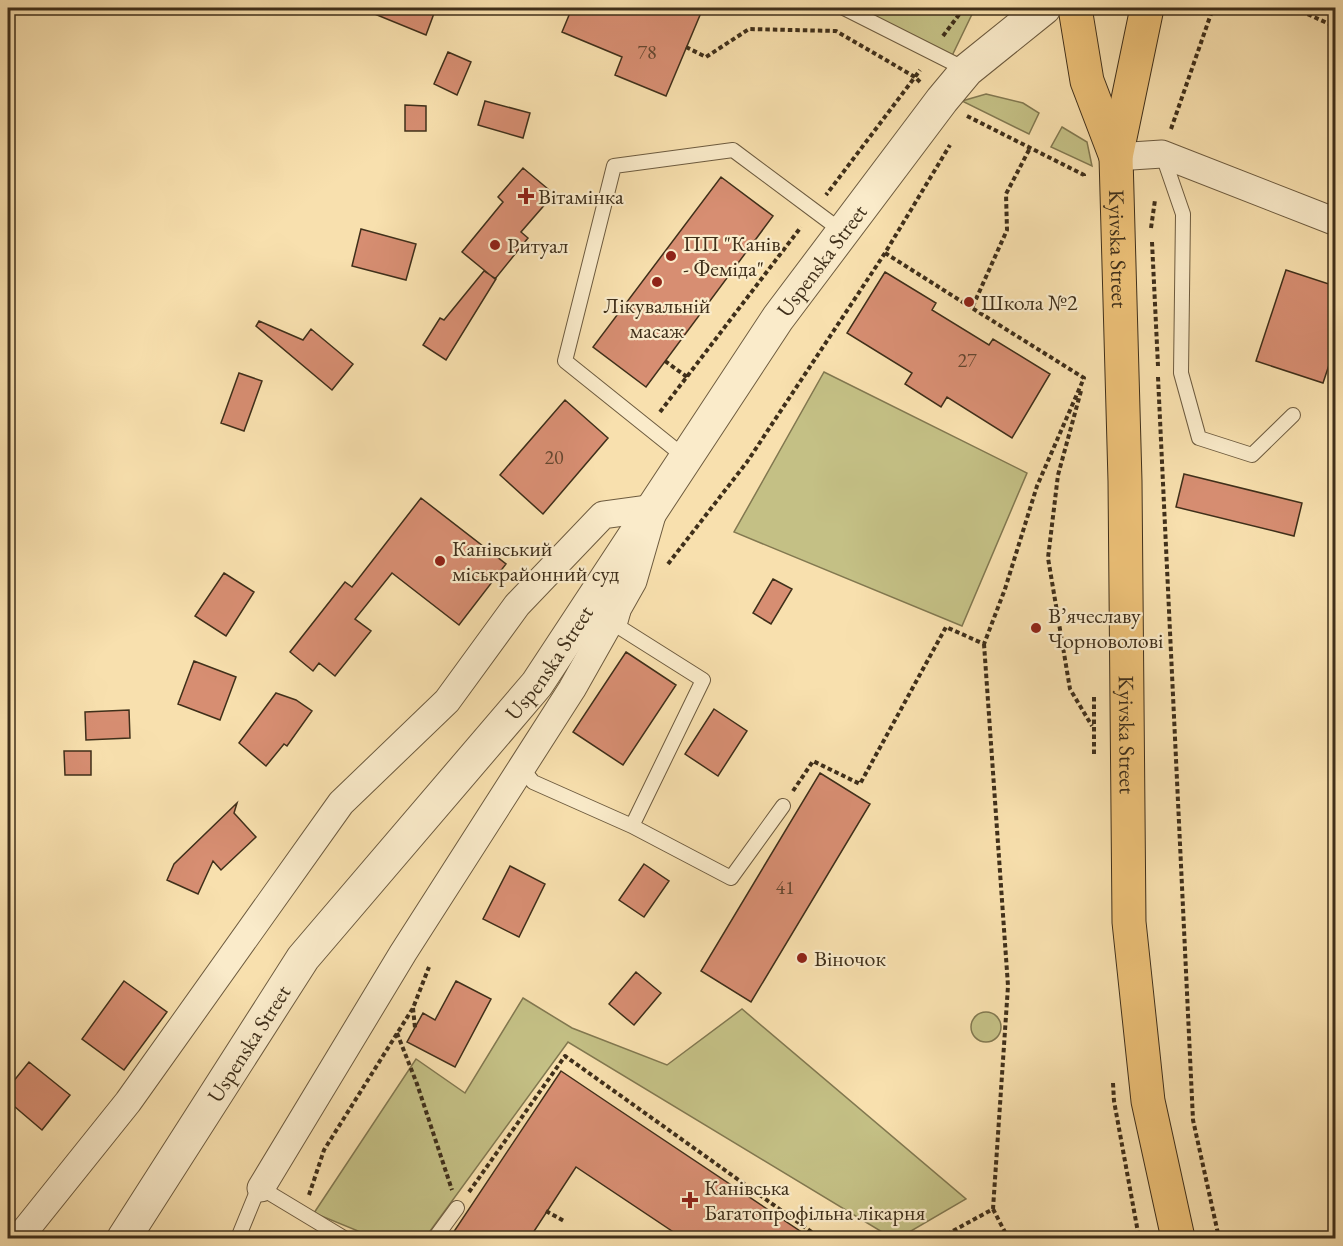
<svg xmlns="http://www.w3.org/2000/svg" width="1343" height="1246" viewBox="0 0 1343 1246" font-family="'EB Garamond',serif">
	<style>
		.green { fill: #c4c085; stroke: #827850; stroke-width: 1.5 }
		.building { fill: #d78e72; stroke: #3f2f1a; stroke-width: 1.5 }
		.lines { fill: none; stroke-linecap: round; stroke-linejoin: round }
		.service-casing { stroke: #6d5b3f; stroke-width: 16 }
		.minor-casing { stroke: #6d5b3f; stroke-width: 29 }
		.tertiary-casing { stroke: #6d5b3f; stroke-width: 35 }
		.primary-casing { stroke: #3f2f1a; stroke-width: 35 }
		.path { stroke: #3f2f1a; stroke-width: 4; stroke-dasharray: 4.5 3; stroke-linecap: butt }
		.service { stroke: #faebca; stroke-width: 14 }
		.minor { stroke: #faebca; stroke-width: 27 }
		.tertiary { stroke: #faebca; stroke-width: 33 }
		.primary { stroke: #ecc077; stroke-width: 33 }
		.poi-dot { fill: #8f2418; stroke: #faebca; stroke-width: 2 }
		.labels { text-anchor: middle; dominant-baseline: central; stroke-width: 4.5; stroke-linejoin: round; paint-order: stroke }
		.number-label { font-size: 20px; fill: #654730 }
		.poi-label { font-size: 22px; fill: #3f2f1a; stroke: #faebca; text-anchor: start }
		.street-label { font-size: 22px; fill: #3f2f1a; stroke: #faebca }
	</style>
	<rect width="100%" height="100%" fill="#f8e0ae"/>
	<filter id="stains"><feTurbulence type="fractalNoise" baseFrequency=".00333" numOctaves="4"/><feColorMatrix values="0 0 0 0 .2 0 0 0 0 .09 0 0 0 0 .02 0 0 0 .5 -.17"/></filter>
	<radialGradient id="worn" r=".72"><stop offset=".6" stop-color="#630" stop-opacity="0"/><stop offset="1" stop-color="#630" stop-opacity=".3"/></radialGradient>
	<path class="green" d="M844,8H975L949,62Z
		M986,94L1023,103L1039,113L1029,134L962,101Z
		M1062,127L1087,142L1092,166L1051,147Z
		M824,372L1027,473L962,626L734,532Z
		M523,998L572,1028L667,1065L742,1009L966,1199L899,1238H892L568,1042L425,1238H375L314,1213L416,1059L465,1093Z
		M971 1027a15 15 0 1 1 30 0a15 15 0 1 1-30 0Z"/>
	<path class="building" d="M360,8H436L426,35Z
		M572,8H703L666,96L615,75L622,57L562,32Z
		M448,52L471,62L457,95L434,84Z
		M485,101L530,113L523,138L478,125Z
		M405,105L426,106V131H405Z
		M523,168L554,194L521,232L528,238L495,279L462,252L503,202L498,197Z
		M721,177L773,216L646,387L593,347Z
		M361,229L416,244L406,280L352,266Z
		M1286,270L1335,286V347L1323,383L1256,361Z
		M484,271L496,279L446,360L423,345L440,318L444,320Z
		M885,272L936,303L932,310L989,345L993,339L1050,374L1012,438L947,397L941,407L905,384L912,373L847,333Z
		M259,321L303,340L311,329L353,364L332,390L256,326Z
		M239,373L262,381L244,431L221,423Z
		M565,400L608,438L543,514L500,475Z
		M1184,474L1302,503L1294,536L1176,507Z
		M421,498L506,564L459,625L392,573L355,619L371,631L335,676L319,663L313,671L290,652L345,582L352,587Z
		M224,573L254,592L226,636L195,616Z
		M773,579L792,589L771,624L753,613Z
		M626,652L676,685L623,765L573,732Z
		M194,661L236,677L220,720L178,704Z
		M276,693L296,700L312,711L287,746L284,744L266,766L239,743Z
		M714,709L747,731L718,776L685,754Z
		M129,710L130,738L86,740L85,712Z
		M64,751H91V775H65Z
		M820,773L870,804L751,1002L701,971Z
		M237,803L234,813L256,837L221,870L213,861L198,894L167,880L174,864Z
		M644,864L669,881L644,917L619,900Z
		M510,866L545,884L519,937L483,919Z
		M636,972L661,993L634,1025L609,1004Z
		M124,981L167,1012L124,1070L82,1039Z
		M456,981L491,999L455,1067L407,1042L423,1013L435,1020Z
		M29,1062L70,1095L42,1130L8,1101V1088Z
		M561,1071L616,1108L812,1239H684L576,1167L529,1239H449Z"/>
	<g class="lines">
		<defs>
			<path id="service" d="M844,8L967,70
				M1163,156L1183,214L1181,373L1199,438L1252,455L1293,415
				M686,458L565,361L614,166L733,150L843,232
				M623,613L619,627L703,680L632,826
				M522,768L533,782L632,826L731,878L783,806
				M238,1238L256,1194L261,1188L344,1238
				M435,1238L457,1208"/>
			<path id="minor" d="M1116,157L1162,154L1336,222
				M19,1238L128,1102L341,803L447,701L517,605L603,515L654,508L633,581L572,689L403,953L261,1188"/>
			<g id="tertiary">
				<path id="s1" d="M124,1238L303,958L537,684L778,318L942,100L967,70L1044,8"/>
			</g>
			<g id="primary">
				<path d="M1075,8L1087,81L1116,157"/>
				<path id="s2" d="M1147,8L1116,157L1125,481L1129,922L1148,1101L1178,1238"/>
			</g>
		</defs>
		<use href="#service" class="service-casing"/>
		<use href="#minor" class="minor-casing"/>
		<use href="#tertiary" class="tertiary-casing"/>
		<use href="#primary" class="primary-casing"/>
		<path class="path" d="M1294,8L1336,27
			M943,36L964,8
			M686,47L706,57L749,29L836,31L915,77L826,195
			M920,82L915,77L920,70
			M967,116L1084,175V178
			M1171,129L1213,8
			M1151,228L1155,200
			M1152,242L1158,366
			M885,253L972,308
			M665,361L687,377
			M1158,377L1193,1120L1219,1238
			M1081,391L1058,475L1048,558L1070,689L1092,726
			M660,412L801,227
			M668,564L747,462L885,253L950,145
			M1094,697V755
			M793,791L813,761L860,784L946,627L984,644L1005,589L1037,486L1084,378L972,308L1007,230L1006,194L1030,148
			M413,1008L415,1028
			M397,1033L417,1084L452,1190
			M1113,1083L1114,1101L1139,1238
			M469,1192L565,1056L820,1238
			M309,1195L324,1150L413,1008L429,967
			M993,1209L1008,1238
			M546,1211L564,1221
			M940,1238L993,1209L1008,986L984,644"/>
		<use href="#service" class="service"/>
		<use href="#minor" class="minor"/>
		<use href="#tertiary" class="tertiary"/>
		<use href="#primary" class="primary"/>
	</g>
	<g class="poi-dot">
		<path d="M523 187h6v6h6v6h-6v6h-6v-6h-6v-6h6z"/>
		<circle cx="495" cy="245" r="6"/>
		<circle cx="671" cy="256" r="6"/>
		<circle cx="657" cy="282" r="6"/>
		<circle cx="969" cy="302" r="6"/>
		<circle cx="440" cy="561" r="6"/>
		<circle cx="1036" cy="628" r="6"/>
		<circle cx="802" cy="958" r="6"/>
		<path d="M687 1191h6v6h6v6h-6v6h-6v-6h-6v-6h6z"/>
	</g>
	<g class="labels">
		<g class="number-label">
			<text x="647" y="52">78</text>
			<text x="967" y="360">27</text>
			<text x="554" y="457">20</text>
			<text x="785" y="887">41</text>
		</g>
		<g class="poi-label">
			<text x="538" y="196">Вітамінка</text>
			<text x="683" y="243">ПП "Канів<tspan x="683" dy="25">- Феміда"</tspan></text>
			<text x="507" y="245">Ритуал</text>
			<text x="981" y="302">Школа №2</text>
			<text x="657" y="305" text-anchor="middle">Лікувальній<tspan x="657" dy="25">масаж</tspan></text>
			<text x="452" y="548">Канівський<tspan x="452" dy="25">міськрайонний суд</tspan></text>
			<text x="1048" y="615">В’ячеславу<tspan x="1048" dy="25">Чорноволові</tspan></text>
			<text x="814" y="958">Віночок</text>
			<text x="704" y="1187">Канівська<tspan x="704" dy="25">Багатопрофільна лікарня</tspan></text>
		</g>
		<g class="street-label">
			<text stroke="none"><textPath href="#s2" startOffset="244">Kyivska Street</textPath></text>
			<text stroke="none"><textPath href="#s1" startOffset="1203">Uspenska Street</textPath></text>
			<text stroke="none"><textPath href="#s1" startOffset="717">Uspenska Street</textPath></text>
			<text stroke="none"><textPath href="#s2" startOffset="730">Kyivska Street</textPath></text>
			<text stroke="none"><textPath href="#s1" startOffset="231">Uspenska Street</textPath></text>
		</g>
	</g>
	<rect width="1343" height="1246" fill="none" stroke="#f8e0ae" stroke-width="30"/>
	<rect x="9" y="9" width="1325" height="1228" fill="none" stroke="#3f2f1a" stroke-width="3"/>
	<rect x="15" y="15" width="1313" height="1216" fill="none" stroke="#3f2f1a" stroke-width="1.5"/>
	<rect width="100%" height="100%" filter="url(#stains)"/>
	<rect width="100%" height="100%" fill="url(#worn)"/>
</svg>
